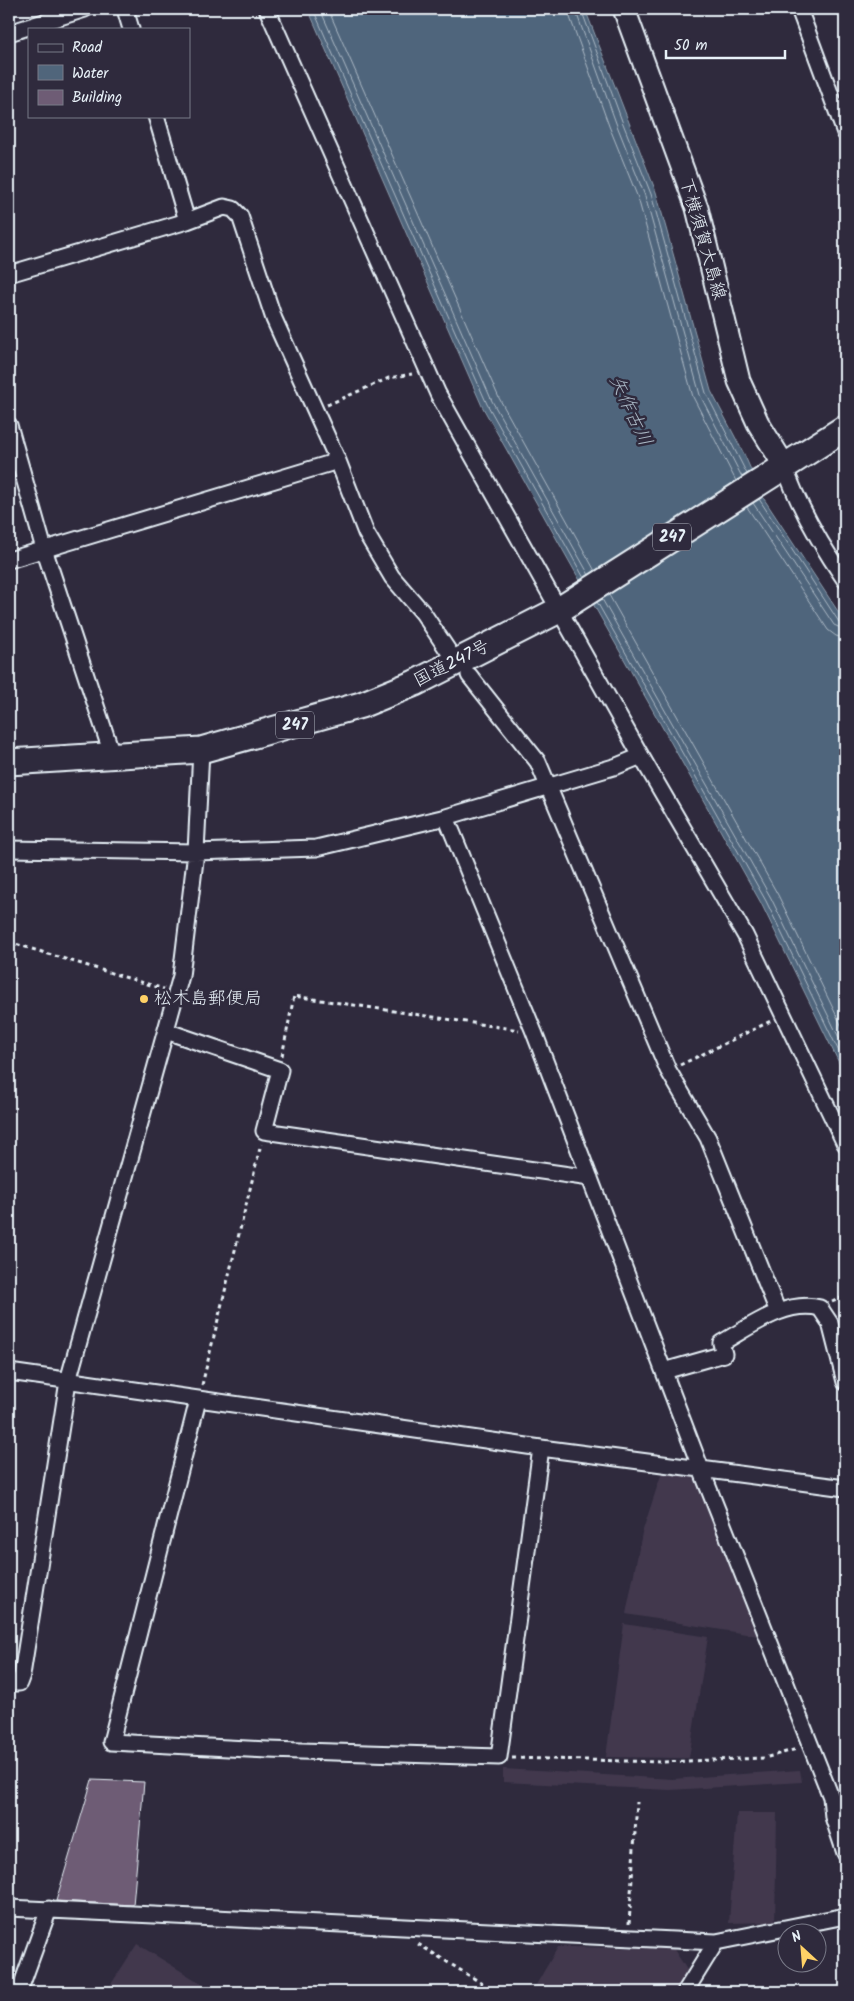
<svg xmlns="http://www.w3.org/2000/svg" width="854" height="2001" viewBox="0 0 854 2001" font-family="Kalam,'Klee One',sans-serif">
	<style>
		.built { fill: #42394e }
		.water { fill: #50657b; stroke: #8d9dad }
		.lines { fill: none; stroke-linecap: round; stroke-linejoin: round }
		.shore { stroke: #abb9c6; stroke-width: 1 }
		.river { stroke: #50657b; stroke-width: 29 }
		.building { fill: #6e5c75; stroke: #e8f1f8 }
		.minor-casing { stroke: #e8f1f8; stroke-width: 19 }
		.secondary-casing { stroke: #e8f1f8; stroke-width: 25 }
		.trunk-casing { stroke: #e8f1f8; stroke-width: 29 }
		.path { stroke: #e8f1f8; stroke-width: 3; stroke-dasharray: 4 4; stroke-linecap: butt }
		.minor { stroke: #2f2a3d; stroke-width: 15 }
		.secondary { stroke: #2f2a3d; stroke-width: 21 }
		.trunk { stroke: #2f2a3d; stroke-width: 25 }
		.poi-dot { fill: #ffd166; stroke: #2f2a3d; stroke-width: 2 }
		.labels { text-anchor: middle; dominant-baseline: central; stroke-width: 5; stroke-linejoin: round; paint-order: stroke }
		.shield { fill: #2f2a3d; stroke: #b0b5c0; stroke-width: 1 }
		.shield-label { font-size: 16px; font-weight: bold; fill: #e8f1f8 }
		.street-label { font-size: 18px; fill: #e8f1f8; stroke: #2f2a3d }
		.poi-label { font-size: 18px; fill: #e8f1f8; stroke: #2f2a3d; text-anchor: start }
		.water-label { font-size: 19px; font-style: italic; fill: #abb9c6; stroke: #2f2a3d }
	</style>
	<rect width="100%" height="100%" fill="#2f2a3d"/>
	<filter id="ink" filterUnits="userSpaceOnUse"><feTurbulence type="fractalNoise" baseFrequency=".02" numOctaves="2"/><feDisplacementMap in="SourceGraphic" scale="10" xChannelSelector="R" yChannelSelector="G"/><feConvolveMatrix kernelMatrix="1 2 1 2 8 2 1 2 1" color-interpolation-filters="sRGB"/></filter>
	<g filter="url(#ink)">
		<path class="built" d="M662,1472L690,1474L697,1481L758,1636L626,1614L642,1533Z
			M624,1624L708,1637L689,1758L606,1757Z
			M503,1769L672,1779L800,1770L802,1782L670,1790L503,1782Z
			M737,1813H777L775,1922L729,1923Z
			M137,1944L215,1992H106Z
			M558,1947L673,1948L689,1973L676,1992H532Z"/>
		<path class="water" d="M308,9H585L656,192L711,391L744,454L764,499L845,622V1075L761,903L482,406Z"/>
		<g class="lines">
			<path class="shore" d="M313,9L487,404L584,578
				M320,9L492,401L589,575
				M328,9L499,398L595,571
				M567,9L609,126L638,198L693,397L736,481
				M575,9L616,123L645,196L700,395L742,477
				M581,9L622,121L651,194L706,393L747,474
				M759,499L839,622L845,624
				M753,503L834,625L845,630
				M747,507L828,630L836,636L845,638
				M609,595L778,895L845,1033
				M602,599L771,898L845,1050
				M597,602L766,901L845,1064"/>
			<path class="river" d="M843,1818L845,1823"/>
		</g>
		<path class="building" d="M92,1780L144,1782L133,1905L56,1901Z"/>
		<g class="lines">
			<defs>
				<path id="minor" d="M125,9L131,29
					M267,9L438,394L641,756L745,935L845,1144
					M799,9L845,133
					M9,33L85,9
					M156,116L187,221
					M9,274L187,221L224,207L233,209L240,216L274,319L338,461L366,533L392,577L423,613L449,652
					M9,425L44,549L113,757
					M784,465C798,506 821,545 845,580
					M9,560L338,461
					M469,675L538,762L668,1070L708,1138L778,1312
					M446,817L534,1032L701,1469L831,1797L833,1817L845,1853
					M9,849L196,852L316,848L446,817L617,766L641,756
					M166,1031L280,1070L264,1131L590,1178
					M664,1371L724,1354L721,1343C750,1327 786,1299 820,1308L830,1323L845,1382
					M9,1372L541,1448L845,1488
					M198,1400L111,1742L268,1750L499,1757L541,1448
					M9,1683H19L22,1675L68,1381L181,976L196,852L201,750
					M9,1908L716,1942L845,1916
					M19,1992L49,1909
					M685,1992L716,1942"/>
				<path id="secondary" d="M624,9L697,208L739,381L758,423L784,465"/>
				<path id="trunk" d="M9,762L201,750L361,705L415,683L559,610L845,428"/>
			</defs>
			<use href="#minor" class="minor-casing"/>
			<use href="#secondary" class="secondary-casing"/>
			<use href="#trunk" class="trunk-casing"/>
			<path class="path" d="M327,405L389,378L412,374
				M9,942L164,989
				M282,1056L294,996L519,1030
				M680,1065L771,1021
				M832,1302L845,1296
				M202,1385L261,1144
				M512,1758L662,1762L764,1758L797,1749
				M629,1924L637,1802
				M418,1944L496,1992"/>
			<use href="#minor" class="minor"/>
			<use href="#secondary" class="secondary"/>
			<use href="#trunk" class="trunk"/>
		</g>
	</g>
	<circle class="poi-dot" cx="144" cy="999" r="5"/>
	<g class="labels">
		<g class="shield">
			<rect x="653" y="523.5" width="38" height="27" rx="4"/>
			<rect x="276" y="711.5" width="38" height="27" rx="4"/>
		</g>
		<g class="shield-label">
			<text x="672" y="537">247</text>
			<text x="295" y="725">247</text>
		</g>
		<g class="street-label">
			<text transform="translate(702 239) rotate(74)">下横須賀大島線</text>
			<text transform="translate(452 664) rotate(-27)">国道247号</text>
		</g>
		<g class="poi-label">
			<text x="154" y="999">松木島郵便局</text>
		</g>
		<g class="water-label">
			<text transform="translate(630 411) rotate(65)">矢作古川</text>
		</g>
	</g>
	<rect width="854" height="2001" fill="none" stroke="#2f2a3d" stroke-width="30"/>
	<rect x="15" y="15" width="824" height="1971" fill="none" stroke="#e8f1f8" stroke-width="2" filter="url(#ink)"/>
	<rect x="28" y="28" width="162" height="90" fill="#2f2a3d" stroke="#797a88"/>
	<rect x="38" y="44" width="25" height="8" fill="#2f2a3d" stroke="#797a88"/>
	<text x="72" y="52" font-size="15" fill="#e8f1f8">Road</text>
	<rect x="38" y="65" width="25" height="15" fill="#50657b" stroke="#797a88"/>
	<text x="72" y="78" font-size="15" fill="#e8f1f8">Water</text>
	<rect x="38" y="90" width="25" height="15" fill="#6e5c75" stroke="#797a88"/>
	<text x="72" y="102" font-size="15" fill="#e8f1f8">Building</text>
	<g transform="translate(802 1948) rotate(334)"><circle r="24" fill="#2f2a3d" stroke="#797a88"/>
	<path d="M0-4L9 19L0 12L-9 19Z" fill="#ffd166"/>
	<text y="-8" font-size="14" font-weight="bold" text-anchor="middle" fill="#e8f1f8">N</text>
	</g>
	<path d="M666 50v8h119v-8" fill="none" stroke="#e8f1f8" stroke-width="2.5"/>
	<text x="674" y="50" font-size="15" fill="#e8f1f8" stroke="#2f2a3d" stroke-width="4" paint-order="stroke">50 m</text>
</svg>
